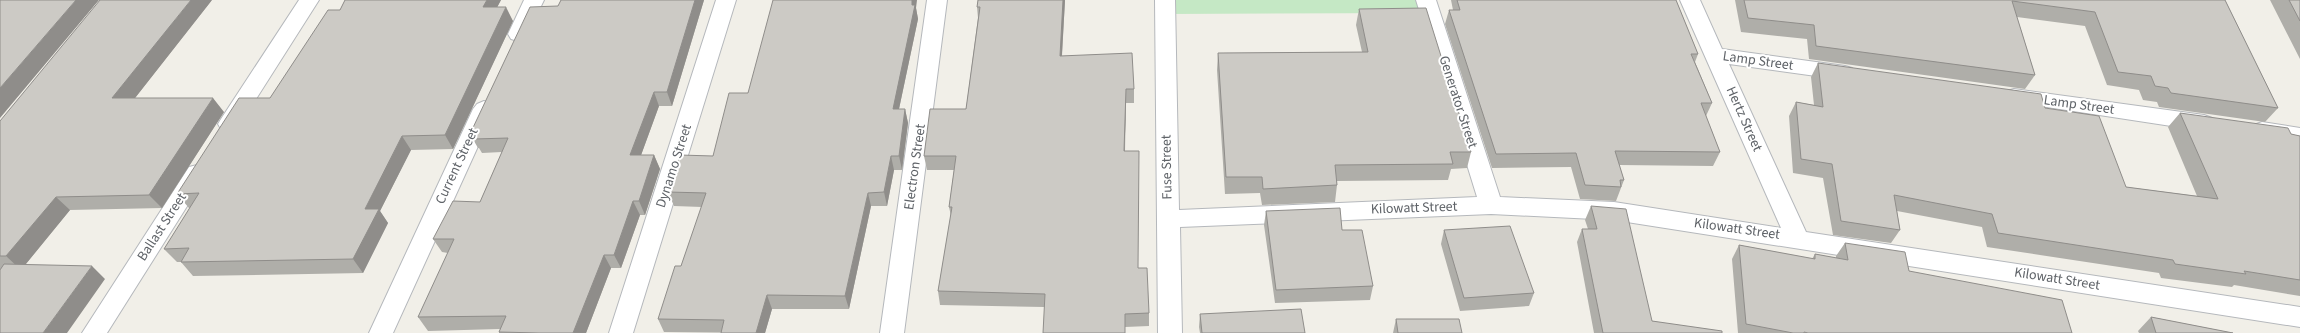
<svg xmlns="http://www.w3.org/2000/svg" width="2300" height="333" viewBox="0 0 2300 333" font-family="'Source Sans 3',sans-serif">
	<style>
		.green { fill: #c5e8c5 }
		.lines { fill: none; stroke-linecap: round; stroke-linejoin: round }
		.minor-casing { stroke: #b5b8bc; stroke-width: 2 }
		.minor { fill: #fff; fill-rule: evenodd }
		.wall { fill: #afaea9 }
		.shaded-wall { fill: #8f8d8a }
		.building { fill: #cccac5; stroke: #8f8d8a }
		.labels { text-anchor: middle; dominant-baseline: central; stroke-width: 4; stroke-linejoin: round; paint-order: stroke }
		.street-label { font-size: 14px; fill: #5f6368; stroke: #fff }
	</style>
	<rect width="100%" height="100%" fill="#f1efe8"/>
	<path class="green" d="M1167,0H1417L1421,13L1167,14Z"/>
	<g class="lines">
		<defs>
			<path id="minor" d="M299,0H319L237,129L229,132L221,129L218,124L221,119Z
				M524,0H544L525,39L518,41L511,39L508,34Z
				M716,0H736L633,333H609Z
				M927,0H947L904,333H880Z
				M1155,0H1175L1179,210L1477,197L1416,0H1436L1500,197L1614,202L1781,228L1680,0H1700L1722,49L1845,66L1852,68L1855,73L1852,78L1845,80L1729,64L1806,232L2300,307V327L1614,220L1491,214L1180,227L1182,333H1158Z
				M2014,89L2204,115L2212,118L2215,123L2212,128L2204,131L2007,101L2004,96L2007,91Z
				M484,101L491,104L495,109L393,333H369L473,109L477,104Z
				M2262,122L2300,128V144L2254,135L2251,130L2254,125Z
				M197,165L205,167L208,173L107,333H82L189,167Z"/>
		</defs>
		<use href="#minor" class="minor-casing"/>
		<use href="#minor" class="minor"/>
	</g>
	<path class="wall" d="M212,0L135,98L224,112L162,208L70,210L25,265L105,279L0,269V121Z
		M345,0H501L497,7L513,21L453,149L411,150L380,211L388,223L363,273L193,276L181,262H177L164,249L190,208H189L177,194L270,98L340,10Z
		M561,0H704L672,106H659L641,155H654L660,169L645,215H640L621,268H611L586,333H499V332L500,329L428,331L418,317L448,253L442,252L433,239L480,202L502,152L482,153L479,148H478L470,134L558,6Z
		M978,0H1065L1062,56L1134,89V103H1126L1125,151L1138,268L1149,313V326L1125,327L1044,307L940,305L938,291L951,216L949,207L954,170H927L924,156L966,109L978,18L977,7Z
		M1451,0H1676L1698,54L1695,62L1712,103L1706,116L1720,152L1713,166L1619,165L1624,180L1616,201L1580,199L1571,167L1492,168L1445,24L1449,10H1453Z
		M1735,0H2225L2278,108L2265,122L2159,107L2157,102L2143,100L2139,90L2107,85L2085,26L2017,17L2035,75L2025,89L1809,59L1807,39L1741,32Z
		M2270,0H2300V59Z
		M916,8L918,19L899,109H905L908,123L902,170H894L887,206H871L849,309H772L765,333L664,332L658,319L681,266L702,207L674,206L668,192L713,156L748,93Z
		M1359,9L1471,152L1467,168L1451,169L1448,180L1337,181V185L1335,202L1262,205L1260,193L1225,194L1217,70L1218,53L1362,52L1356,25Z
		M1818,63L2045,108L2126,187L2197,196L2168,127L2180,113L2300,136V296L2234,285L2232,287L2161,278L2159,273L1987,247L1982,227L1897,211L1900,230L1891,243L1833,235L1823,178L1793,173L1789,116L1796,102L1814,105L1811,77Z
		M1591,206L1652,321L1722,333H1594L1577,242L1582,229H1588L1585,220Z
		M1266,211L1342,230L1373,286L1370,300L1275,303L1264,225Z
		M1444,230L1534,293L1529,306L1460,311L1441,244Z
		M1845,243L1909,271L2072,333H1738L1732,259L1739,245L1812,259L1815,254L1836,258V256Z
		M1200,314L1305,333H1200L1199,327Z
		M2151,317L2233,333H2139L2138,331Z
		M1396,319L1462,333H1393Z"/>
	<path class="shaded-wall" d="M76,0H99L0,118V88Z
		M191,0H212L124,112L112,98Z
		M487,0H501L490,21L483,7Z
		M695,0H704L672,106L667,92Z
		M912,0H917L916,8L918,19L896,123L893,109Z
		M1063,0H1065L1061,70L1060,56Z
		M506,7L513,21L453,149L445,135Z
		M1126,89V103L1124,164V151Z
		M654,92L659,106L636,169L630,155Z
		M213,98L224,112L162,208L149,195Z
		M905,109L908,123L902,170L899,156Z
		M402,136L411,150L380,211L388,223L363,273L353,259L365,209Z
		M654,155L660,169L645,215L639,201Z
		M891,156L894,170L887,206L884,192Z
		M868,193L871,206L849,309L845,296Z
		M56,197L70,210L21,270L6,256Z
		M633,201L640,215L621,268L614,255Z
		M604,255L611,268L586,333H573Z
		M92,266L105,279L67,333H43Z
		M767,295L772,309L765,333H756Z"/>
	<path class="building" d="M0,0H76L0,88Z
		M100,0H191L112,98H213L149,195L56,197L6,256H0V121Z
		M345,0H487L483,7H506L445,135L402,136L365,209H379L353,259L181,262L189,248L164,249L199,193L177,194L239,98H270L328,10H340Z
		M561,0H695L667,92H654L630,155H654L639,201H633L614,255H604L573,333H539L499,332L506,316L418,317L454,239H433L453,201L480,202L508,138L474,139L476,134H470L530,7L558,6Z
		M773,0H912V5H915L893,109H905L899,156H891L884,192L868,193L845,296L767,295L756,333H721L724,320L658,319L675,266H681L706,193L668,192L680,155L713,156L729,93H748Z
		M978,0H1063L1060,56L1132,53L1134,89H1126L1124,151H1139L1138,268H1147L1149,313L1125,314V333H1043L1045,294L938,291L952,207H949L956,156H924L930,109H966L980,7H977Z
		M1457,0H1676L1698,54H1691L1712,103H1701L1720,152L1615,151L1624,180H1620L1621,187L1585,185L1576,153L1496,154L1449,10H1460Z
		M1744,0H2225L2278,108L2171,93L2168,88L2155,86L2151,76L2118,72L2095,12L2012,1L2035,75L1816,46L1814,25L1748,18Z
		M2289,0H2300V21Z
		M1426,8L1471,152H1450L1453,164L1335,165L1337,185L1263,189L1262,177H1226L1218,53L1368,52L1359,9Z
		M1818,63L2041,94L2045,108L2099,116L2126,187L2218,199L2180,113L2288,128L2291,134L2300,136V280L2244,271L2246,274L2175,264L2173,260L1998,233L1992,214L1894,195L1900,230L1841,221L1832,164L1801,159L1796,102L1823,107Z
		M1591,206L1626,209L1652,321L1722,331V333H1603L1582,229H1597Z
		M1340,208L1342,230H1362L1373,286L1276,290L1266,211Z
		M1510,226L1534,293L1464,298L1444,230Z
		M1845,243L1905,252L1909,271L2062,300L2072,333H1808L1804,332V333H1793L1746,324L1739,245L1815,259V254L1848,260Z
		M4,264L92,266L43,333H0V270Z
		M1301,309L1305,333H1202L1200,314Z
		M2151,317L2233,333H2156Z
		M1396,319H1459L1462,333H1398Z"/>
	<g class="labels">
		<g class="street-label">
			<text transform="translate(1758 61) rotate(8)">Lamp Street</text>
			<text transform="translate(1458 102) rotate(72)">Generator Street</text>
			<text transform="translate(2079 105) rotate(8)">Lamp Street</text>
			<text transform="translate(1744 119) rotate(66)">Hertz Street</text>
			<text transform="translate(457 166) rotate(-65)">Current Street</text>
			<text transform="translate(674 166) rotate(-72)">Dynamo Street</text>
			<text transform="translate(915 167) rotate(-82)">Electron Street</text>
			<text transform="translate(1167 167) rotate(-91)">Fuse Street</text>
			<text transform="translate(1414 208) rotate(-2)">Kilowatt Street</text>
			<text transform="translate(162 227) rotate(-57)">Ballast Street</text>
			<text transform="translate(1737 229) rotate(8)">Kilowatt Street</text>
			<text transform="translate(2057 279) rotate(9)">Kilowatt Street</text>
		</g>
	</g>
</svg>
